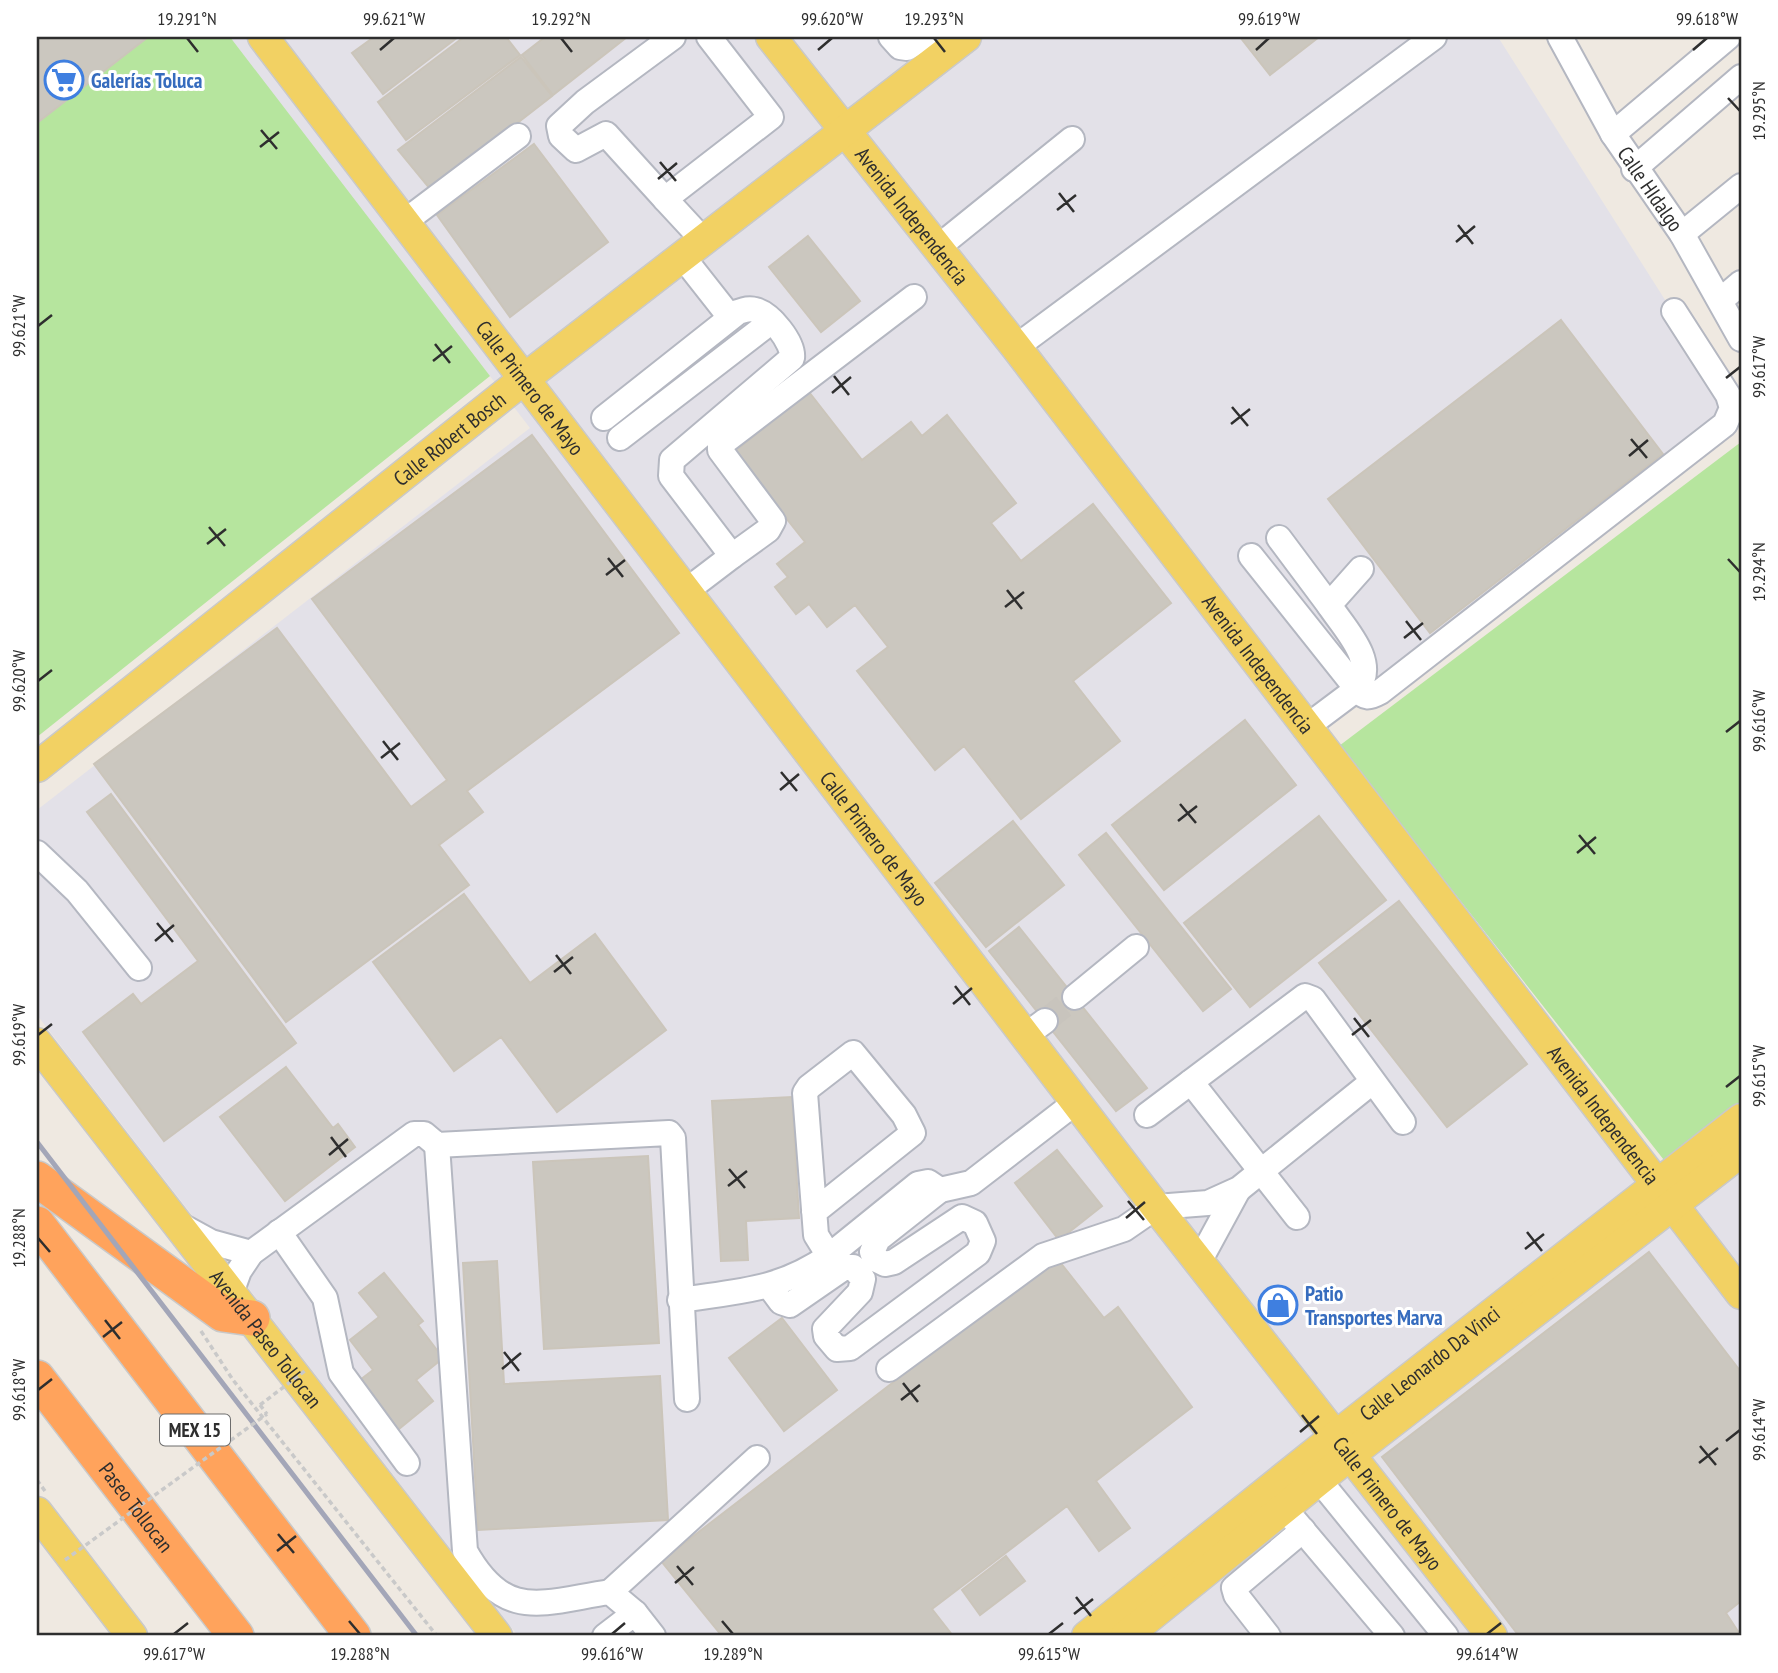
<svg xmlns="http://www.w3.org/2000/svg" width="1778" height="1673" viewBox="0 0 1778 1673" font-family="'PT Sans Narrow',sans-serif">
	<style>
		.industrial { fill: #e3e1e8 }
		.green { fill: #b6e59e }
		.building { fill: #cbc7bf; stroke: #cbc5ba; stroke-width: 2 }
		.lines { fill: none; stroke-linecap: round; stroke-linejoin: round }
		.minor-tunnel { stroke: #c8c4bd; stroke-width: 24; stroke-dasharray: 24 12; stroke-linecap: butt }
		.minor-casing { stroke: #b4b7c1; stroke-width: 28 }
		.major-casing { stroke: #c9c9c9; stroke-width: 33 }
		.highway-casing { stroke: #c9c9c9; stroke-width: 38 }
		.path { stroke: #c9c9c9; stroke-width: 3.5; stroke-dasharray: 5 3.5; stroke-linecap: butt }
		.minor { stroke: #fff; stroke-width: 24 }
		.major { stroke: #f2d163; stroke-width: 30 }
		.highway { stroke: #ffa35c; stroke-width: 35 }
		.rail { stroke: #a3a6b8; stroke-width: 5 }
		.path-bridge { stroke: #c9c9c9; stroke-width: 3.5; stroke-dasharray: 5 3.5; stroke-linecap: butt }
		.ticks { fill: none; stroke: #2e2e2e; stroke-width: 2.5 }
		.labels { text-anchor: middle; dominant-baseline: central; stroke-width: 6; stroke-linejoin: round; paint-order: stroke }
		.shield { fill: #fff; stroke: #6d6d6d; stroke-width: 2 }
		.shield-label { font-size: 19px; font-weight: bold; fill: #2e2e2e }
		.shop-label { font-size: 21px; font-weight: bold; fill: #366cbe; stroke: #fff; text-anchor: start }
		.street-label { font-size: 21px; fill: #2e2e2e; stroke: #fff }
		.neatline { fill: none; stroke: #2e2e2e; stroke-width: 2.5 }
		.ticks-label { font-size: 18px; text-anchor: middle; fill: #2e2e2e }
	</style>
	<rect width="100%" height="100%" fill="#efe9e1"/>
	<path class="industrial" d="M228,37H1498L1735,410L1312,734L1688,1194L1741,1154V1636H518L37,1015V810L530,428Z"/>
	<path class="green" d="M148,37H230L490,376L37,737V123Z
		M1741,442V1116L1671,1169L1339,746Z"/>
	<path class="building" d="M37,37H148L37,123Z
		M374,37H458L383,94L352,53Z
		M464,37H506L520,55L406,140L378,102Z
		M545,37H627L553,95L522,55Z
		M1240,37H1319L1270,75Z
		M521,57L552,96L431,190L398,150Z
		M534,144L608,242L510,317L437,215Z
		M808,236L860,301L821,332L769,267Z
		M1561,320L1663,454L1430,633L1328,499Z
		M809,392L862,460L911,422L922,436L947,415L1016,503L991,523L1021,561L1093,504L1171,603L1073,681L1120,741L1021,819L964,746L935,770L857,671L888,647L855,605L827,627L809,604L796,614L775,587L788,577L777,564L805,542L734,452Z
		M532,435L679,633L467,791L483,812L439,845L469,885L286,1022L94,764L277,628L411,807L447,780L312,599Z
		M1245,720L1296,785L1164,890L1112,825Z
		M111,794L296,1043L164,1141L83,1032L133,994L141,1004L198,961L87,812Z
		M1319,816L1386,900L1250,1007L1184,923Z
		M1013,821L1064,885L986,947L935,883Z
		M1106,833L1231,989L1203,1011L1079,855Z
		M464,894L530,983L595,934L666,1030L557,1112L501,1037L454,1071L373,962Z
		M1399,901L1527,1064L1447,1127L1319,963Z
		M1019,927L1147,1088L1116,1111L989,951Z
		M286,1067L333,1128L338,1124L355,1147L285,1201L220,1117Z
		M792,1097L799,1218L746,1221L748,1260L721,1261L712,1101Z
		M1057,1150L1102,1206L1059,1240L1015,1183Z
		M648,1156L659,1343L544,1349L533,1162Z
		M1649,1252L1741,1372V1601L1726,1613L1741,1636H1519L1382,1457Z
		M1056,1257L1104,1318L1118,1307L1192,1407L1096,1481L1130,1528L1099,1551L1067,1506L932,1609L953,1636H722L661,1561Z
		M497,1261L504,1384L660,1376L668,1520L478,1530L463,1263Z
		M384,1273L423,1321L418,1325L443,1358L416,1380L433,1401L394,1433L355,1384L373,1370L350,1340L379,1317L359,1293Z
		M782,1318L837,1390L784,1431L729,1358Z
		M1006,1556L1025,1581L980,1615L962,1590Z"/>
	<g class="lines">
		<path class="minor-tunnel" d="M1045,1021L1075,997"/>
		<defs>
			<g id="minor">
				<path d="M673,37L585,102L559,126L561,136L576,150L606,134L665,199L771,117L709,37"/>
				<path d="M891,37L900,47L907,48L925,37"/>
				<path id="s1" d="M1560,37L1613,134L1682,234L1741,339"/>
				<path d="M1613,134L1728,37"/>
				<path d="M1634,169L1741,77"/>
				<path d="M665,199L703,240"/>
				<path d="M404,222L518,136"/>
				<path d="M1682,234L1741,186"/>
				<path d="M937,248L1072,139"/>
				<path d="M682,256L730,317"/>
				<path d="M1721,300L1741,283"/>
				<path d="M1016,347L1434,37"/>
				<path d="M604,418L738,312C744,310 749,308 755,310C770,313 794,343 792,358L672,460L671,476L732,556L686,591"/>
				<path d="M620,438L772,321"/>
				<path d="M1279,538L1329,605"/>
				<path d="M732,556L768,530L773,521L720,450V445L914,297"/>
				<path d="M1251,556L1357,689L1305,728"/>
				<path d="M1361,569L1329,605C1344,628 1379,662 1357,689C1365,699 1369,698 1380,692L1725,424L1732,408L1728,395L1674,311"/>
				<path d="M37,853L77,891L139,968"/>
				<path d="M1075,997L1136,947"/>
				<path d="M1026,1035L1045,1021"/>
				<path d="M1191,1082L1297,1217"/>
				<path d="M1147,1115L1305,996L1313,999L1403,1122"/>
				<path d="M437,1145L465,1551C505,1623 542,1602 610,1592L635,1613"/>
				<path d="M940,1190L971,1183L1076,1102"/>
				<path d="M180,1225L211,1242L251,1253"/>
				<path d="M279,1232L325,1298L341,1373L407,1463"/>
				<path d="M1200,1260L1238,1190"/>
				<path d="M770,1287L781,1302L790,1305L845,1267H853L863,1279L860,1292L825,1329L826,1336L837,1349L850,1348L978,1253L983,1241L975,1223L962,1217L894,1262L885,1264L875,1259L872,1252L878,1239L940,1190L928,1182L918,1184L829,1256L816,1235L805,1093L809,1087L853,1053L904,1115L913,1133L814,1212"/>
				<path d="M231,1293L239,1271L251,1253L414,1134H424L437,1145L669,1133L673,1138L687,1399"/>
				<path d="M680,1300C738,1291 779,1291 829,1256"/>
				<path d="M889,1369L1043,1256L1124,1229L1156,1207L1208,1203L1239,1189L1372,1082"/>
				<path d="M1319,1480L1446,1636"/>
				<path d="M1284,1508L1392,1636"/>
				<path d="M610,1592L757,1458"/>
				<path d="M605,1636L635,1613L653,1636"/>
				<path d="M1268,1636L1236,1595L1234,1588L1303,1530"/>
			</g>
			<g id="major">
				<path id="s2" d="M263,37L1156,1207L1492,1636"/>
				<path id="s3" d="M771,37L1016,347L1741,1294"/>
				<path id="s4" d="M37,767L524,379L966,37"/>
				<path id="s5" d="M37,1043L497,1636"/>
				<path d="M37,1512L132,1636"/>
				<path id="s6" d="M1087,1636L1336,1436L1741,1119"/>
				<path d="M1126,1636L1351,1454L1741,1152"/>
			</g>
			<g id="highway">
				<path d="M37,1179L223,1314L252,1318"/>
				<path d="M37,1224L353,1636"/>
				<path id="s7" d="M37,1378L236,1636"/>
			</g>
		</defs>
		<use href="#minor" class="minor-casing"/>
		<use href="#major" class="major-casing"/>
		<use href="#highway" class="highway-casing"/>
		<path class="path" d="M201,1331L233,1380L437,1636
			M260,1405L267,1414
			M37,1480L45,1491"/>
		<use href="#minor" class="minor"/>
		<use href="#major" class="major"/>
		<use href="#highway" class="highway"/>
		<path class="rail" d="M37,1142L417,1636"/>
		<path class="path-bridge" d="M260,1405L306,1370
			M65,1560L267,1414"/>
	</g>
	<path class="ticks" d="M187,38L198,52M561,38L572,52M934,38L945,52M380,50L394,38M818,50L832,38M1256,50L1269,38M1693,50L1707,38M1728,98L1740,111M261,130L277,149M260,147L279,132M660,162L676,181M658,179L677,163M1059,193L1074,212M1057,210L1076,195M1458,225L1473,244M1456,242L1475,226M38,326L52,315M435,344L450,363M433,361L452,346M834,376L849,395M1726,378L1740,367M832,393L851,377M1232,407L1248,426M1231,424L1250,409M1631,439L1647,458M1629,456L1648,440M209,527L225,546M207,544L226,529M608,558L623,577M1728,559L1740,572M606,575L625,560M1007,590L1022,609M1005,607L1024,592M1406,621L1421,640M1404,638L1423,623M38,681L52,670M1726,732L1740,721M383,741L398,760M381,758L400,743M781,772L797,791M780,790L799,774M1180,804L1196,823M1178,821L1197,806M1579,835L1595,854M1577,853L1596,837M157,923L173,942M155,941L174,925M556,955L571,974M554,972L573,957M955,986L970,1005M953,1004L972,988M1354,1018L1369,1037M38,1035L52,1024M1352,1035L1371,1020M1726,1087L1740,1076M331,1137L346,1157M329,1155L348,1139M729,1169L745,1188M728,1186L747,1171M1128,1201L1144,1220M1126,1218L1145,1202M1527,1232L1542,1251M38,1238L50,1252M1525,1249L1544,1234M105,1320L120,1339M103,1337L122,1322M504,1352L519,1371M502,1369L521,1353M903,1383L918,1402M38,1390L52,1379M901,1400L920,1385M1302,1415L1317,1434M1300,1432L1319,1416M1726,1441L1740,1430M1700,1446L1716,1465M1699,1463L1718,1448M278,1534L294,1553M277,1551L296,1536M677,1566L693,1585M675,1583L694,1567M1076,1597L1091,1616M1074,1614L1093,1599M349,1621L360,1634M722,1621L733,1634M174,1634L188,1623M612,1634L625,1623M1049,1634L1063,1623M1487,1634L1501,1623"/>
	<defs>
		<symbol id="supermarket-ring" viewBox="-11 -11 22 22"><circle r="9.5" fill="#fff" stroke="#3f7fe0" stroke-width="1.5"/><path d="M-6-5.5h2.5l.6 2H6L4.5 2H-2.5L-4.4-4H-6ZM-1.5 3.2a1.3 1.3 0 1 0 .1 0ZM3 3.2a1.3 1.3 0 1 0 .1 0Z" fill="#3f7fe0"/></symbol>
		<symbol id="shop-ring" viewBox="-11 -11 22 22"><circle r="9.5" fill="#fff" stroke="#3f7fe0" stroke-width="1.5"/><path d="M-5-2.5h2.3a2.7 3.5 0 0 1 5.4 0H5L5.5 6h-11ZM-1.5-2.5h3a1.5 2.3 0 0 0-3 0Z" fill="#3f7fe0"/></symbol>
	</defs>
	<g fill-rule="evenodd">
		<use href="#supermarket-ring" x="42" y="58" width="44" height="44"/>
		<use href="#shop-ring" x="1256" y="1283" width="44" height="44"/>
	</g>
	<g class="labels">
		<rect class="shield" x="160" y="1414.5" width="70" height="31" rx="5"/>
		<g class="shield-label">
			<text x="195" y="1430">MEX 15</text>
		</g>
		<g class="shop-label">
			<text x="91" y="80">Galerías Toluca</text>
			<text x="1305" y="1293">Patio<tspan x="1305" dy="24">Transportes Marva</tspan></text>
		</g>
		<g class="street-label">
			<text stroke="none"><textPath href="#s1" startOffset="177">Calle HIdalgo</textPath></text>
			<text stroke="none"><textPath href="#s3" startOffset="228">Avenida Independencia</textPath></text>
			<text stroke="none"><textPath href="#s2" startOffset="441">Calle Primero de Mayo</textPath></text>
			<text stroke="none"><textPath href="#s4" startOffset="527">Calle Robert Bosch</textPath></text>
			<text stroke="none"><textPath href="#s3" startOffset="794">Avenida Independencia</textPath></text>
			<text stroke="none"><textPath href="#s2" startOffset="1008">Calle Primero de Mayo</textPath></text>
			<text stroke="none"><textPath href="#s3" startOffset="1362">Avenida Independencia</textPath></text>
			<text stroke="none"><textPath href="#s5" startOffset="374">Avenida Paseo Tollocan</textPath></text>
			<text stroke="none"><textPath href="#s6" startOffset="438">Calle Leonardo Da Vinci</textPath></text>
			<text stroke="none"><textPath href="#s2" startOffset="1848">Calle Primero de Mayo</textPath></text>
			<text stroke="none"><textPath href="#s7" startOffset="163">Paseo Tollocan</textPath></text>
		</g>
	</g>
	<rect width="1778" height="1673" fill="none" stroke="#ffffff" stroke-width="77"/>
	<rect x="38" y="38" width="1702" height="1596" class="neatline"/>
	<g class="ticks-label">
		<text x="187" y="25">19.291°N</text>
		<text x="394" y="25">99.621°W</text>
		<text x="561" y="25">19.292°N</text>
		<text x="832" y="25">99.620°W</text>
		<text x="934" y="25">19.293°N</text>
		<text x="1269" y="25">99.619°W</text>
		<text x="1707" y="25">99.618°W</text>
		<text transform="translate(1759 111) rotate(-90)" y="6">19.295°N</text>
		<text transform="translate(19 326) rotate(-90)" y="6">99.621°W</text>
		<text transform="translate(1759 367) rotate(-90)" y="6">99.617°W</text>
		<text transform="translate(1759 572) rotate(-90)" y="6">19.294°N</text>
		<text transform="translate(19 681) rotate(-90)" y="6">99.620°W</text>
		<text transform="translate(1759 721) rotate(-90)" y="6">99.616°W</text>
		<text transform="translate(19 1035) rotate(-90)" y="6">99.619°W</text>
		<text transform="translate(1759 1076) rotate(-90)" y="6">99.615°W</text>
		<text transform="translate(19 1238) rotate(-90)" y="6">19.288°N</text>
		<text transform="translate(19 1390) rotate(-90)" y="6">99.618°W</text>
		<text transform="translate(1759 1430) rotate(-90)" y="6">99.614°W</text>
		<text x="174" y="1660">99.617°W</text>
		<text x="360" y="1660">19.288°N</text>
		<text x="612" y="1660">99.616°W</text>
		<text x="733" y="1660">19.289°N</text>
		<text x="1049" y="1660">99.615°W</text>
		<text x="1487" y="1660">99.614°W</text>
	</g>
</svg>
